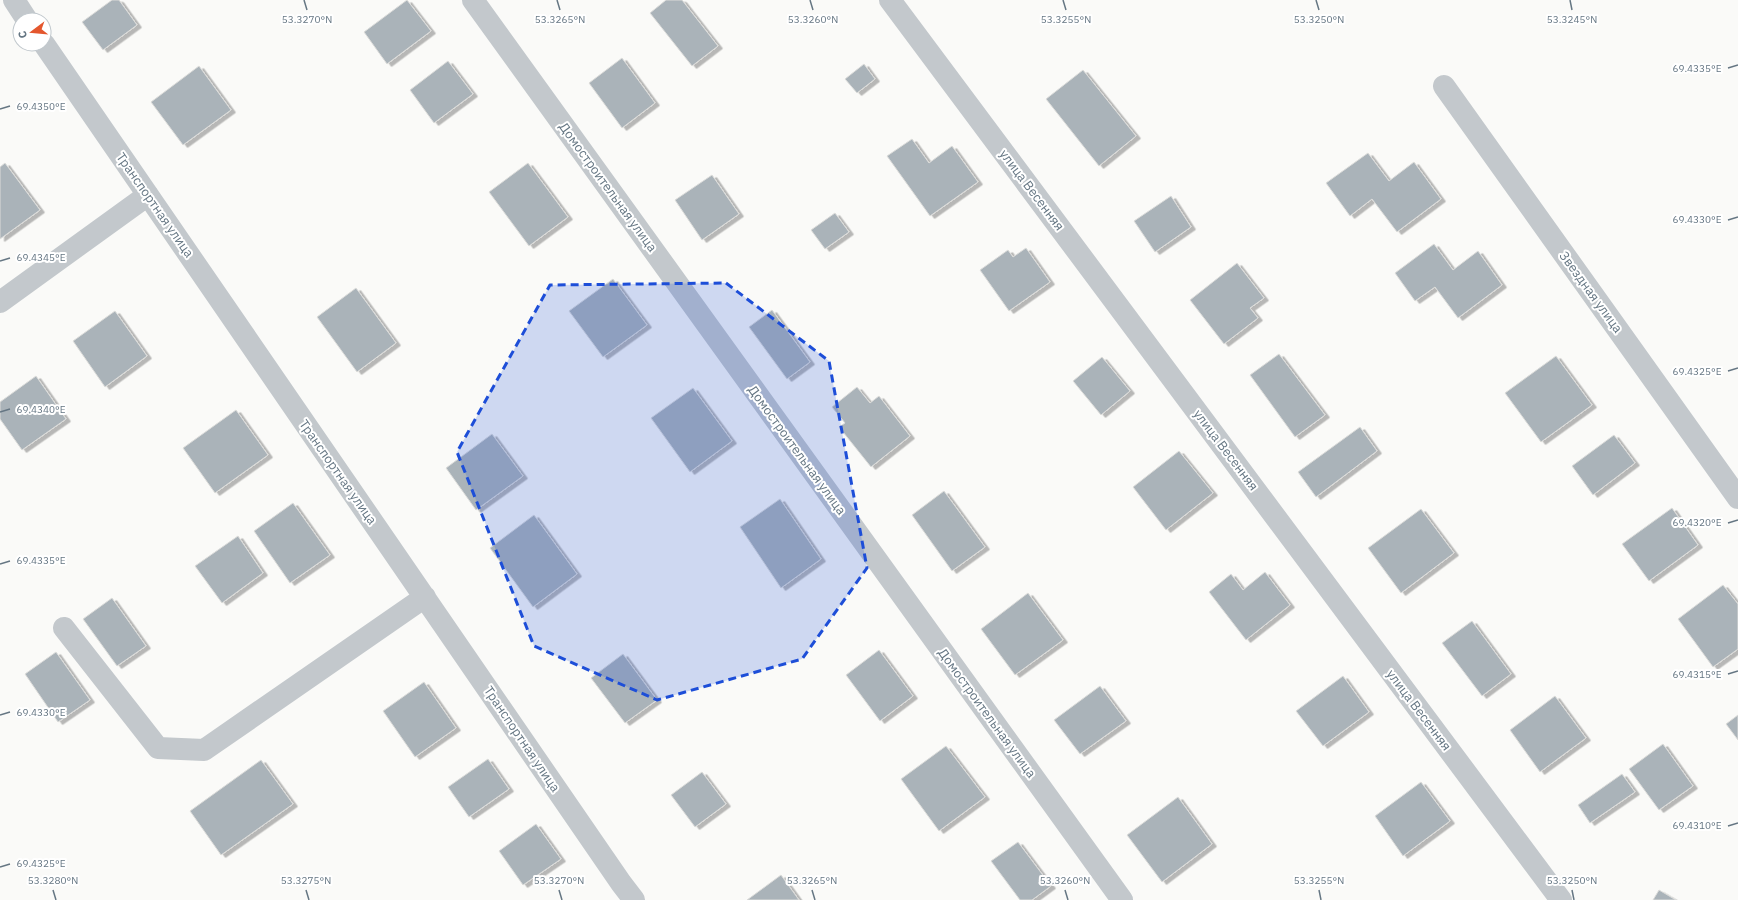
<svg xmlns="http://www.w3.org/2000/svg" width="1738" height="900" viewBox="0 0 1738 900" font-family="'IBM Plex Sans',sans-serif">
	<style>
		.building { fill: #aab3b9; stroke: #dcdcda; filter: url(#shadow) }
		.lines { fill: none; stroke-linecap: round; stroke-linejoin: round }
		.minor { stroke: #c3c8cc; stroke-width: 22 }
		.marked { fill: #1d4ed8; fill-opacity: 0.2; stroke: #1d4ed8; stroke-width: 3; stroke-dasharray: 8 5; stroke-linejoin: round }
		.ticks { fill: none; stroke: #657683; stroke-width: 1.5 }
		.labels { text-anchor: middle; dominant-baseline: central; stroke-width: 4; stroke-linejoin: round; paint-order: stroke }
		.street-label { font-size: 13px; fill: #657683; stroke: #fff }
		.ticks-label { font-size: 10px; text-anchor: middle; fill: #657683; stroke: #fff; stroke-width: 4; stroke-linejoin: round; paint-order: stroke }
	</style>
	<defs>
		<filter id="shadow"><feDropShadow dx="4.5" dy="2.5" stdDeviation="0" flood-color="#0004"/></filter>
	</defs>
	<rect width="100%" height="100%" fill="#fafaf8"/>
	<path class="building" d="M112,0H119L137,25L103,50L82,22Z
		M407,0L431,31L387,64L364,32Z
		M666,0H682L718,46L692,66L650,13Z
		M622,58L655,103L622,128L589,83Z
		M448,61L473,94L434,123L410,90Z
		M864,64L875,79L857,93L845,79Z
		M199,66L231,110L183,145L151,102Z
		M1083,70L1136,136L1099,166L1046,99Z
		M912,139L929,163L952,146L978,182L930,216L887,156Z
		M1368,153L1389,181L1414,162L1441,199L1397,232L1372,199L1350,216L1326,183Z
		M5,163L40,210L0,239V167Z
		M528,163L568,217L529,246L489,192Z
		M712,175L739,214L702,240L675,200Z
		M1171,196L1191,227L1155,252L1134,221Z
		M835,213L849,232L825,249L811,230Z
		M1434,244L1453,270L1478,251L1502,285L1458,318L1435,287L1415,301L1395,273Z
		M1026,248L1050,282L1009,311L980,270L1008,250L1013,257Z
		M1237,263L1264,298L1250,308L1258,318L1224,344L1190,300Z
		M613,279L647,325L603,357L569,311Z
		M356,288L396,343L357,372L317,317Z
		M772,310L810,362L787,379L749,327Z
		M115,311L147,356L105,387L73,341Z
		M1279,354L1325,415L1295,437L1250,375Z
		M1556,356L1592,405L1541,442L1505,393Z
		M1102,357L1130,391L1101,415L1073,381Z
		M36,376L66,419L22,450L0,419V402Z
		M857,387L870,403L879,396L910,436L871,467L839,427L845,423L832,407Z
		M693,388L732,441L690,472L651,418Z
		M236,410L268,455L215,493L183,448Z
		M1360,427L1377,451L1316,497L1298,472Z
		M492,434L523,476L476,510L446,468Z
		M1614,435L1635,463L1593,495L1572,466Z
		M1179,451L1213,493L1166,530L1133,487Z
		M944,491L985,547L952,571L912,515Z
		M780,499L821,559L781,588L740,527Z
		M293,503L330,555L290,583L254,531Z
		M1672,508L1698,545L1649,581L1622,544Z
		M1421,509L1454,553L1401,593L1368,548Z
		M534,515L577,574L533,607L490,548Z
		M238,536L263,573L222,603L195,566Z
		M1265,572L1290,605L1246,640L1209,592L1231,574L1243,590Z
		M1723,585L1738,604V649L1713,667L1678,619Z
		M1028,593L1063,640L1015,675L981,629Z
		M112,598L146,646L117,666L83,619Z
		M1472,621L1511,674L1482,696L1442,643Z
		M879,650L913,696L880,721L846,675Z
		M56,652L90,700L58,722L25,674Z
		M623,654L657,700L625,723L591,678Z
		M1343,676L1369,712L1323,746L1296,711Z
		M424,682L456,728L415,757L383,711Z
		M1100,686L1126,721L1080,754L1054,720Z
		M1555,696L1586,738L1540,772L1510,730Z
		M1738,715V740L1726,724Z
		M1663,744L1693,786L1659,810L1629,769Z
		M946,746L985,797L939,831L901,779Z
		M488,759L509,789L469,817L448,787Z
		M261,760L293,804L221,855L190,811Z
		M702,772L726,804L695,827L671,795Z
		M1622,774L1635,792L1590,823L1578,805Z
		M1421,782L1450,821L1403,856L1375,816Z
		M1178,797L1212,844L1162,882L1127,835Z
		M536,824L561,859L523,885L499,851Z
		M1018,842L1051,886L1032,900H1020L991,861Z
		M781,875L799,900H747Z
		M1659,890L1676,900H1653Z"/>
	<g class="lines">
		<path class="minor" d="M14,0L27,20
			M473,0L1122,900
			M890,0L1561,900
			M44,44L621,883L634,900
			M1444,86L1738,498
			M0,302L148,195
			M64,628L158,748L204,750L425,597"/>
	</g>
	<path class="marked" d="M726,283L829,361L867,568L802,659L657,700L534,646L457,452L550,285Z"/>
	<path class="ticks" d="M304,0L307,10M557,0L560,10M810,0L813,10M1063,0L1066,10M1316,0L1319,10M1570,0L1572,10M1728,68L1738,65M0,109L10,106M1728,220L1738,217M0,261L10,258M1728,371L1738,368M0,412L10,409M1728,523L1738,520M0,564L10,561M1728,674L1738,671M0,715L10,712M1728,826L1738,823M0,867L10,864M53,890L56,900M306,890L309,900M559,890L562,900M812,890L815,900M1065,890L1068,900M1319,890L1321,900M1572,890L1574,900"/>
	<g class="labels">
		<g class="street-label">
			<text transform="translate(608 187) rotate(54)">Домостроительная улица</text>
			<text transform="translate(1032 190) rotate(53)">улица Весенняя</text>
			<text transform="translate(155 205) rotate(55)">Транспортная улица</text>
			<text transform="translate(1591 292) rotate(54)">Звездная улица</text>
			<text transform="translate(797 450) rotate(54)">Домостроительная улица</text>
			<text transform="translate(1226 450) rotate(53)">улица Весенняя</text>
			<text transform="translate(338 472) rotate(55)">Транспортная улица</text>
			<text transform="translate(1419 710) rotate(53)">улица Весенняя</text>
			<text transform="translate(987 713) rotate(54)">Домостроительная улица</text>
			<text transform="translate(522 739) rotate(56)">Транспортная улица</text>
		</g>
	</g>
	<g class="ticks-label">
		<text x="307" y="23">53.3270°N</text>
		<text x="560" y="23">53.3265°N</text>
		<text x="813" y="23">53.3260°N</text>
		<text x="1066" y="23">53.3255°N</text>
		<text x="1319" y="23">53.3250°N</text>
		<text x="1572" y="23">53.3245°N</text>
		<text x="1697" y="72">69.4335°E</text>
		<text x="41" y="110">69.4350°E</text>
		<text x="1697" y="223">69.4330°E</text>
		<text x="41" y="261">69.4345°E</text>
		<text x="1697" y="375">69.4325°E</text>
		<text x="41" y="413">69.4340°E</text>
		<text x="1697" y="526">69.4320°E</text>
		<text x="41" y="564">69.4335°E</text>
		<text x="1697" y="678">69.4315°E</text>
		<text x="41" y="716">69.4330°E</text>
		<text x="1697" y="829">69.4310°E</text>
		<text x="41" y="867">69.4325°E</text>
		<text x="53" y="884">53.3280°N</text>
		<text x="306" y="884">53.3275°N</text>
		<text x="559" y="884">53.3270°N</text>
		<text x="812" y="884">53.3265°N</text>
		<text x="1065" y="884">53.3260°N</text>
		<text x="1319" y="884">53.3255°N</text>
		<text x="1572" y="884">53.3250°N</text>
	</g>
	<g transform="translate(32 32) rotate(254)"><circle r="19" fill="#ffffff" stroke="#c1c8cd"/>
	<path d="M0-3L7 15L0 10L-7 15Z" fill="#e4572e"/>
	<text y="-6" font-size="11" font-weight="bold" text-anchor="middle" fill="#657683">С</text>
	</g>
</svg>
